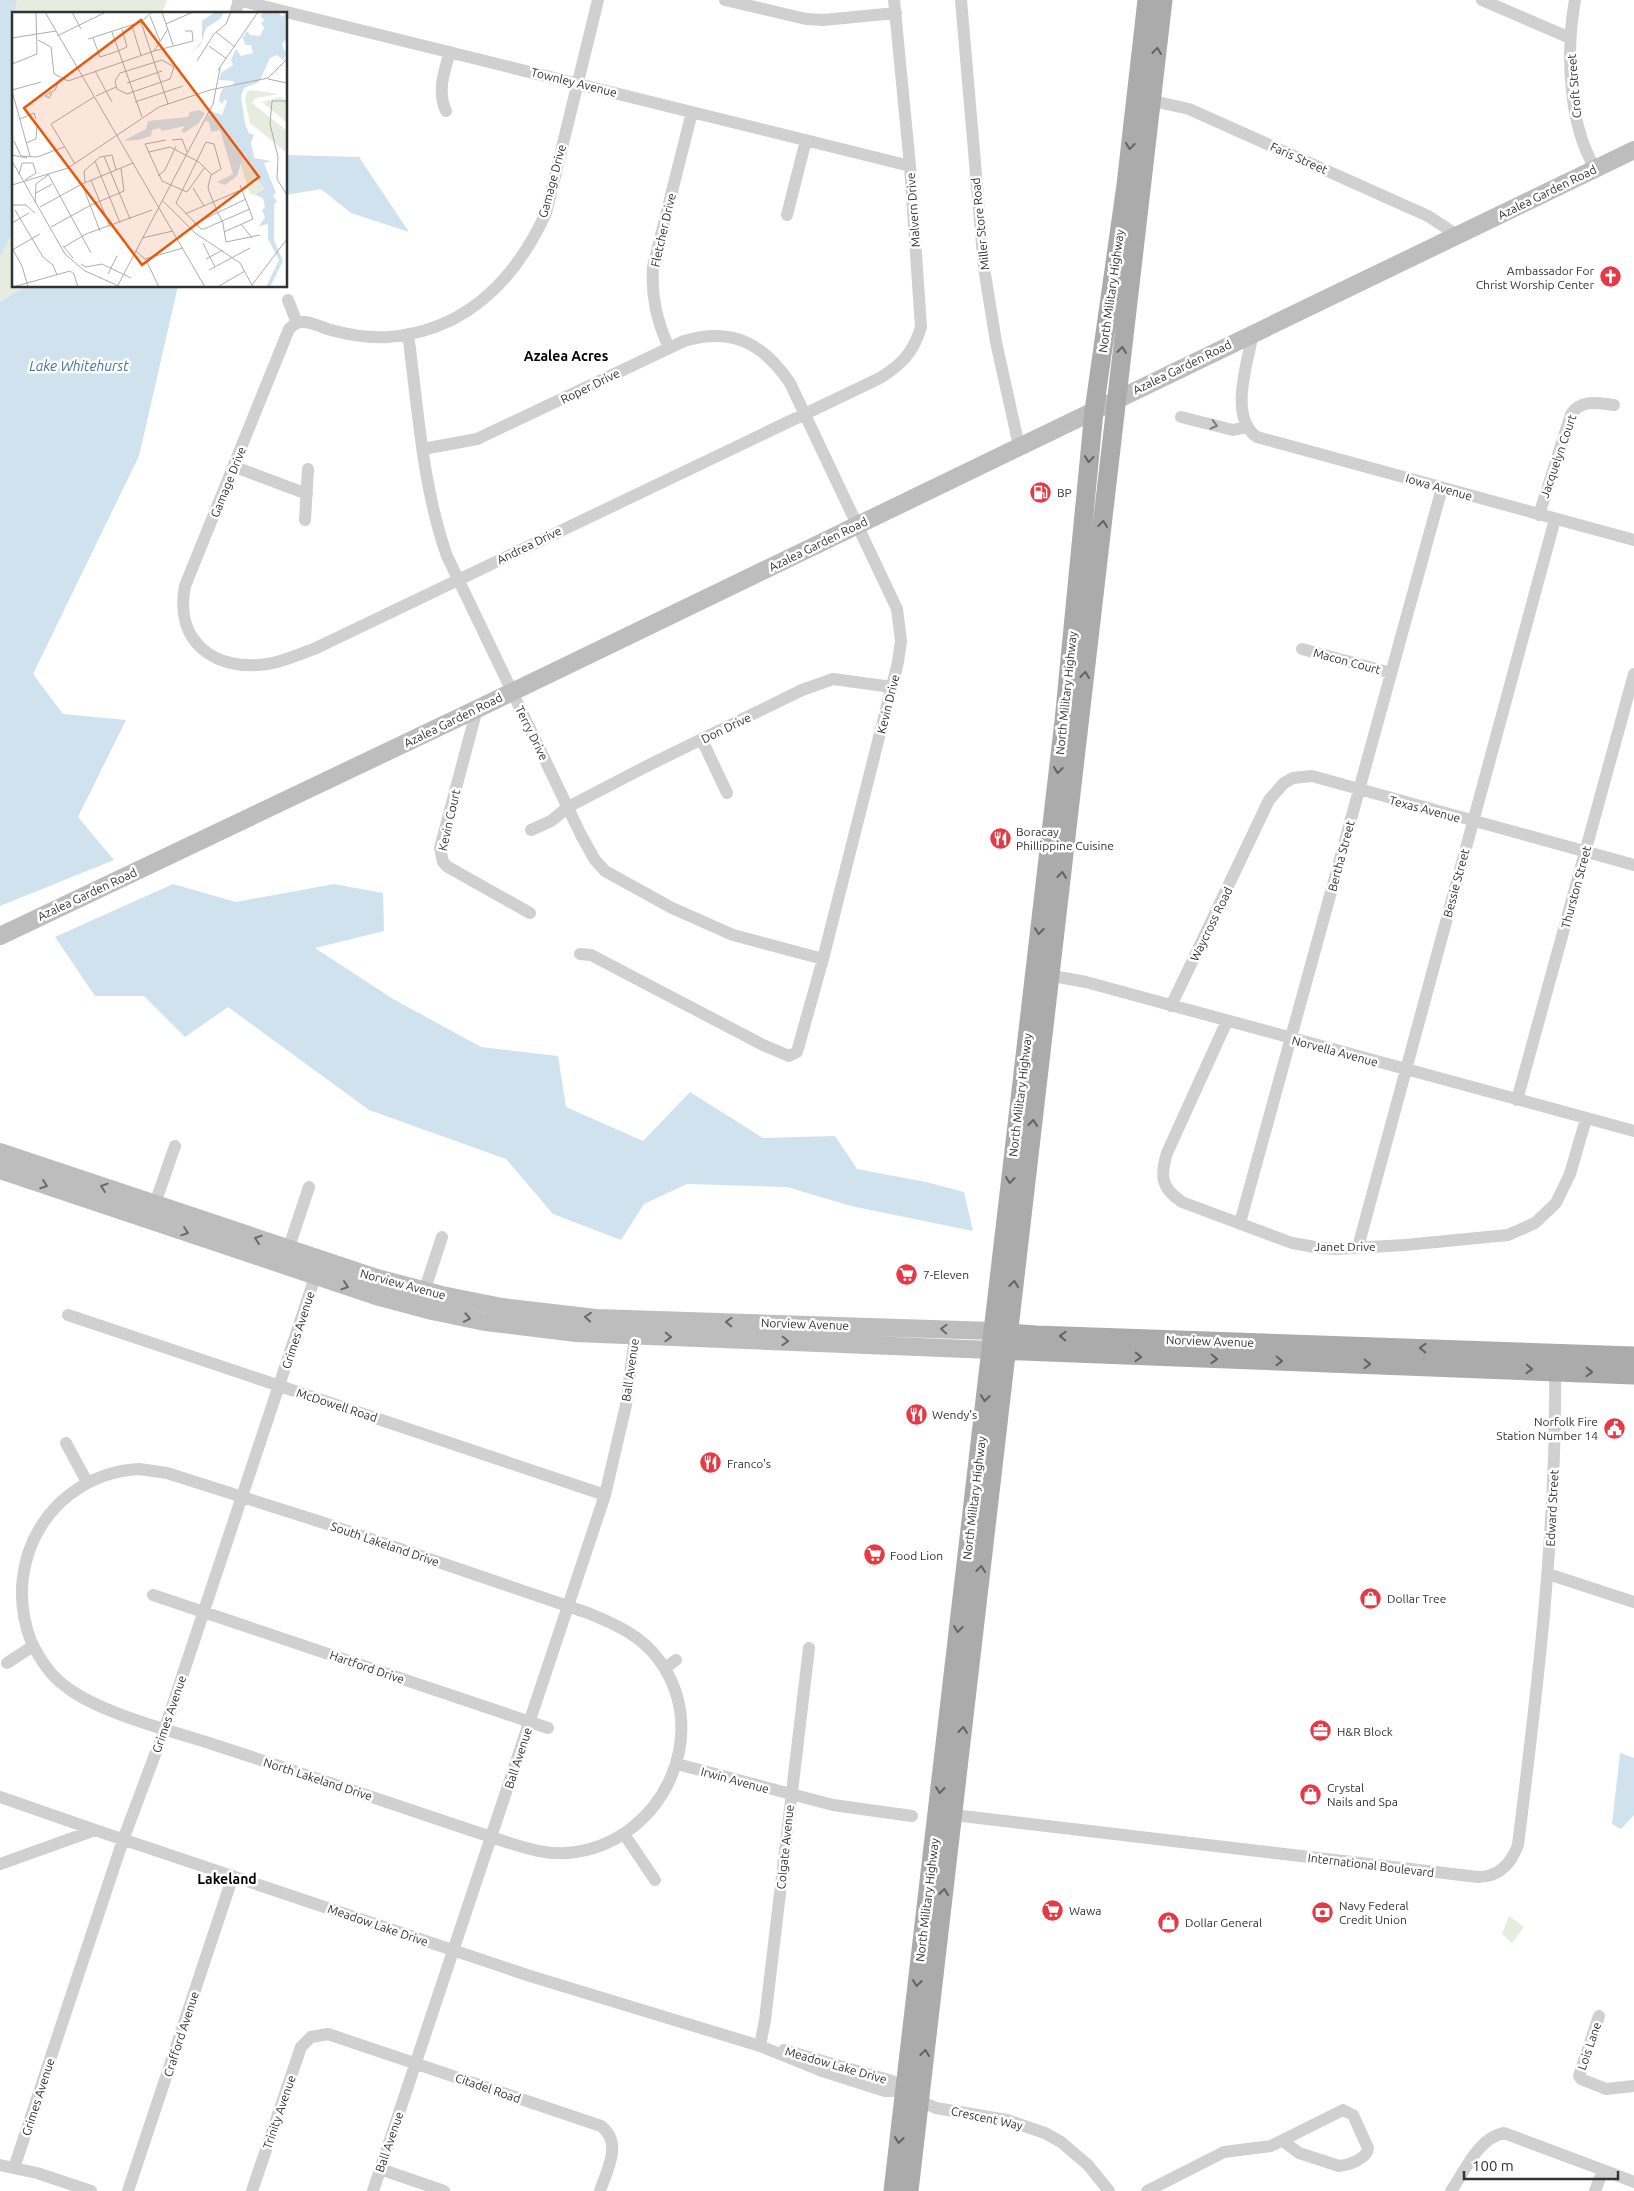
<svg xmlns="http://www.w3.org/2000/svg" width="1634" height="2191" viewBox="0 0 1634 2191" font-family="Ubuntu,sans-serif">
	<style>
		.green { fill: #e6ecdf }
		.water { fill: #cfe2ee }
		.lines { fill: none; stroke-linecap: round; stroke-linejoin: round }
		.street { stroke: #d0d0d0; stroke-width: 12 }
		.secondary { stroke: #bdbdbd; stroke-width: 18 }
		.primary { stroke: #ababab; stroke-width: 19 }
		.oneway { stroke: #636363 }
		.oneway2 { stroke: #7a7a7a }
		.oneway3 { stroke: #6a6a6a }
		.labels { text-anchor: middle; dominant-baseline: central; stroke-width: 5; stroke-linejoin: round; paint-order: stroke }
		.street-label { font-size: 12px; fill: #333; stroke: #fff }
		.poi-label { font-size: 12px; fill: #333; stroke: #fff; text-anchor: start }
		.neighbourhood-label { font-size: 14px; font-weight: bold; fill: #000; stroke: #fff }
		.water-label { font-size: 14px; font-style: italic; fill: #3f7597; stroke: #fff }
		.inset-road { fill: none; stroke: #adadad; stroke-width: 1 }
		.view { fill: #e8590c; fill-opacity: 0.15; stroke: #e8590c; stroke-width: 2.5 }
		.inset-edge { fill: none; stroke: #333; stroke-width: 2.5 }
	</style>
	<rect width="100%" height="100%" fill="#fff"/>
	<path class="green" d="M17,0H167L162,14H14Z
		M14,230V286H26L0,302V257Z
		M1509,1916L1524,1927L1512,1943L1502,1934Z"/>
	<path class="water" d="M0,0H17L12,25L14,230L0,257Z
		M286,155L359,157L409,232L351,213L321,189L286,195Z
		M26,286H178L139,456L33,674L63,714L126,720L78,817L114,860L0,906V302Z
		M173,884L236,902L334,884L383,893L384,931L315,948L393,999L481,1047L558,1056L566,1107L643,1141L690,1092L763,1138L835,1136L857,1169L926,1182L964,1192L973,1231L851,1206L787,1187L687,1184L644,1204L621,1240L553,1214L506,1159L369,1110L228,1007L185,1037L144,996H95L55,937Z
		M1620,1753L1634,1758V1815L1621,1829L1612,1824Z"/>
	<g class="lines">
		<path class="street" d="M238,0L910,166
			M598,0L546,213C515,280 466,331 388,337C370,338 349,335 331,330C322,328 311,321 302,322C297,322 293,325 289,329L185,586C174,641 214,672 267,664C283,662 299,654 314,649L880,378C901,365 914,352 921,327L910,166L894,0
			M725,0L806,19L823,20L896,13
			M961,0L984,268L996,342L1019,446
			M1482,0L1570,38
			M1575,0C1566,50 1568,124 1595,168
			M235,14L239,0
			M1144,99L1189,109L1428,216L1457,235
			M446,111C437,92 444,71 450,52
			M787,215L806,140
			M288,300L297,323
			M1253,333C1248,362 1228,417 1257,437L1634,540
			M408,334C418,407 422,486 447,556L581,835L595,860L605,871L672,908L733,935L823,959
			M669,348C657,321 651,297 653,267L692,112
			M1181,417L1233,430L1247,427
			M423,449L477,439L684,341C732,327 763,343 790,383L897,609L901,641L898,662L823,959L797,1052L789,1056L763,1045L591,955L580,954
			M235,467L307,494
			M1539,515L1571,414C1582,399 1597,403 1614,405
			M305,520L308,469
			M1302,649L1391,673
			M477,709L440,848L443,862L448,867L530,913
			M702,740L727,793
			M531,830L551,821L568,807L647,766L802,690L833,679L892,687
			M1042,974L1086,982L1634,1131
			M1171,1006L1269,800L1284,783L1293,778L1312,776L1634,865
			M1227,1021L1167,1153C1160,1176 1161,1188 1182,1202L1292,1243L1315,1247L1335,1249L1405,1245L1508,1235L1535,1223L1556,1203L1570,1174L1586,1119
			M1517,1100L1634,674
			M152,1212L175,1146
			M1240,1223L1442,488
			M1358,1247L1555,519
			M286,1256L309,1187
			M422,1298L442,1237
			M68,1315L605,1495
			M66,1443L87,1482
			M139,1469L167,1473L321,1522L588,1613C615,1624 642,1636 659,1660C713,1733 663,1839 576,1852C546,1857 519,1846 491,1837C398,1806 305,1774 212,1744C169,1730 99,1713 65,1686C50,1675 39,1658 31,1641C0,1560 52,1474 139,1469Z
			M1548,1574L1634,1602
			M153,1595L548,1728
			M7,1663L33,1646
			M665,1668L676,1660
			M677,1764L833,1805L912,1816
			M0,1797L95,1830
			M945,1814L1478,1877C1499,1877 1511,1864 1518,1845C1538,1685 1557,1526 1555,1364
			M624,1834L655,1880
			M0,1864L95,1830L530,1976L760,2046L822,2071L885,2091H905
			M1599,2016L1579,2076L1581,2079L1606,2089L1634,2086
			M760,2046L765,2020L809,1648
			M784,2050L892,2081L920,2101L936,2108L1007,2120L1045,2133L1061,2142L1088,2165L1109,2191
			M0,2165L37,2173L91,2191
			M14,2168L123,1840L165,1728L318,1268
			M380,2169L444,2191
			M1603,2170L1634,2182
			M128,2191L233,1876
			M252,2191L301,2047L311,2037L328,2034L601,2126C623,2143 607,2170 600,2191
			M373,2191L605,1495L626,1405L636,1329
			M1147,2191L1224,2152L1271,2146L1343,2110L1353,2115L1368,2148C1367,2159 1349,2165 1339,2166L1299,2153L1283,2141
			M1451,2191C1465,2171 1478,2138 1504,2133L1603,2170L1595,2191"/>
		<path class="secondary" d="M0,936L477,709L1634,150
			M0,1152L377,1278L442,1295L502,1307L596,1318L993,1331
			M0,1170L376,1296L432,1311L485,1322L576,1333L991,1350"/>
		<path class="primary" d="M996,1332L1036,1335L1634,1356
			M994,1350L1634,1375
			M893,2191L1064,721L1094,411L1126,185L1147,0
			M909,2191L1163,0"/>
	</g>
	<defs><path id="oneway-chevron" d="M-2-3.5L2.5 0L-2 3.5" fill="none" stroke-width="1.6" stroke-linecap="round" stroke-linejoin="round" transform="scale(1.25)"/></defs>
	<g class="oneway">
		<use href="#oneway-chevron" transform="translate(1157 51) rotate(-83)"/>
		<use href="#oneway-chevron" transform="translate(1130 146) rotate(97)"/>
		<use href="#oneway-chevron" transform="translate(1122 350) rotate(-83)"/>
		<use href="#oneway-chevron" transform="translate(1089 459) rotate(95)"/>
		<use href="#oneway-chevron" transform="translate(1103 524) rotate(-84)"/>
		<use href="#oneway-chevron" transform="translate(1085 675) rotate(-83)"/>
		<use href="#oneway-chevron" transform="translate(1058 770) rotate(96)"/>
		<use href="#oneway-chevron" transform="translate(1062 875) rotate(-83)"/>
		<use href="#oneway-chevron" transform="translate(1039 931) rotate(97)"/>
		<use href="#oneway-chevron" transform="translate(1033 1123) rotate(-83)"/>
		<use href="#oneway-chevron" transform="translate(1010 1180) rotate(97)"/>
		<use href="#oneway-chevron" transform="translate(1014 1284) rotate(-83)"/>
		<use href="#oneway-chevron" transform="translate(1063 1336) rotate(-178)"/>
		<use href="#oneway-chevron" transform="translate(1423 1348) rotate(-178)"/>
		<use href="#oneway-chevron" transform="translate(1138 1357) rotate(2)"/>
		<use href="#oneway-chevron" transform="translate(1214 1359) rotate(2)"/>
		<use href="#oneway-chevron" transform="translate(1279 1361) rotate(2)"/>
		<use href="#oneway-chevron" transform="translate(1367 1364) rotate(2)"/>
		<use href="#oneway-chevron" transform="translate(1529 1369) rotate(2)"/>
		<use href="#oneway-chevron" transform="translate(1589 1372) rotate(2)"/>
		<use href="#oneway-chevron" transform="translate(985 1398) rotate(96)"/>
		<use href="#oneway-chevron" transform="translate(981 1569) rotate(-83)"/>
		<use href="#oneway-chevron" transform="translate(958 1629) rotate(97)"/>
		<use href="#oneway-chevron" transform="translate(963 1730) rotate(-83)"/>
		<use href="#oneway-chevron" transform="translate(940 1790) rotate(97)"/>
		<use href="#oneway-chevron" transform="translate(944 1892) rotate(-83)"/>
		<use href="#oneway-chevron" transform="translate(917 1983) rotate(97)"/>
		<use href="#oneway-chevron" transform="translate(925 2053) rotate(-83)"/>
		<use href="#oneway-chevron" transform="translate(899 2140) rotate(97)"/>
	</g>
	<use class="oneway2" href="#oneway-chevron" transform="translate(1214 425) rotate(14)"/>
	<g class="oneway3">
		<use href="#oneway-chevron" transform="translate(44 1185) rotate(19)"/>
		<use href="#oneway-chevron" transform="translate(104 1187) rotate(-161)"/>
		<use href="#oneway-chevron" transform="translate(185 1232) rotate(19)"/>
		<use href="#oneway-chevron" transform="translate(258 1239) rotate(-161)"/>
		<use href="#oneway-chevron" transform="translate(345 1286) rotate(18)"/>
		<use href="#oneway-chevron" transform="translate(588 1317) rotate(-175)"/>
		<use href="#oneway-chevron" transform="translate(467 1318) rotate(11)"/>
		<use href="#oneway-chevron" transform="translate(729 1322) rotate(-178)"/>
		<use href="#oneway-chevron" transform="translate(944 1329) rotate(-177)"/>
		<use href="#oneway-chevron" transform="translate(668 1337) rotate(2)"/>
		<use href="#oneway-chevron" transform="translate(785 1341) rotate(2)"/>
	</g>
	<defs>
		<symbol id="church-disc" viewBox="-11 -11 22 22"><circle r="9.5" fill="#e63946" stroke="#fff"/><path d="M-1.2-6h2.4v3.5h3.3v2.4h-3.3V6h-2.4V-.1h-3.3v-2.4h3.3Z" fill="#fff"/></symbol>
		<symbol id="fuel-disc" viewBox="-11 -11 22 22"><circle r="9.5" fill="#e63946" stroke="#fff"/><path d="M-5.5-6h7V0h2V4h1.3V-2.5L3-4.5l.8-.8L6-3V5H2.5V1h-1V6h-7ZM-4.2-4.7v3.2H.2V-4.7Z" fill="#fff"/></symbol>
		<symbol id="restaurant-disc" viewBox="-11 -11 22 22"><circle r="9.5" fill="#e63946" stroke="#fff"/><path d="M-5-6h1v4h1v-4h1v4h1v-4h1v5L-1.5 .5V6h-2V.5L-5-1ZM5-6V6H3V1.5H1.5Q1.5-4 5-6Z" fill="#fff"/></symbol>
		<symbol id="supermarket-disc" viewBox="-11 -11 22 22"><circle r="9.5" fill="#e63946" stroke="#fff"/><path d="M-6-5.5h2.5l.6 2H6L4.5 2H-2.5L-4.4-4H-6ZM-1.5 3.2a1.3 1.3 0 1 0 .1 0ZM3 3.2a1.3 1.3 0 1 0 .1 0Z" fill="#fff"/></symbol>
		<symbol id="civic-disc" viewBox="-11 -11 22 22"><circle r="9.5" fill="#e63946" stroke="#fff"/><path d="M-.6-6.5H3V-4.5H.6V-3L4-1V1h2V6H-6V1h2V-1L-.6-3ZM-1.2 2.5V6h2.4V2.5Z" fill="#fff"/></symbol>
		<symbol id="shop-disc" viewBox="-11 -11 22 22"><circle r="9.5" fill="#e63946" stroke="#fff"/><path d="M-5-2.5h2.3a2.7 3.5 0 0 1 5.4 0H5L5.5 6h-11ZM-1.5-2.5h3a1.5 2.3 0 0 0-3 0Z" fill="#fff"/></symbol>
		<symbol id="office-disc" viewBox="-11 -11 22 22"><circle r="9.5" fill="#e63946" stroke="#fff"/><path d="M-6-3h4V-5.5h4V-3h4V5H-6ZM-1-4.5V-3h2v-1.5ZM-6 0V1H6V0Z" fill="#fff"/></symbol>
		<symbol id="bank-disc" viewBox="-11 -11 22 22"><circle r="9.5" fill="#e63946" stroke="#fff"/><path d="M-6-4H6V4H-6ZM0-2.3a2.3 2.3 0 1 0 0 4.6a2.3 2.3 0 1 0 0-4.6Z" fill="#fff"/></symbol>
	</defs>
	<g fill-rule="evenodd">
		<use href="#church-disc" x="1598" y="264" width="25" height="25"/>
		<use href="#fuel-disc" x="1028" y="480" width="25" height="25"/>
		<use href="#restaurant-disc" x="988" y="826" width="25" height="25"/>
		<use href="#supermarket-disc" x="894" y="1262" width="25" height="25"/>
		<use href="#restaurant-disc" x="904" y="1402" width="25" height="25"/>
		<use href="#civic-disc" x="1602" y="1416" width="25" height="25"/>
		<use href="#restaurant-disc" x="698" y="1450" width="25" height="25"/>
		<use href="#supermarket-disc" x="862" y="1542" width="25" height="25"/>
		<use href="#shop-disc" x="1358" y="1586" width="25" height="25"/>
		<use href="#office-disc" x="1308" y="1718" width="25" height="25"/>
		<use href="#shop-disc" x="1298" y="1782" width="25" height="25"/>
		<use href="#supermarket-disc" x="1040" y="1898" width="25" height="25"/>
		<use href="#bank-disc" x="1310" y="1900" width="25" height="25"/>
		<use href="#shop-disc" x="1156" y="1910" width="25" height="25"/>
	</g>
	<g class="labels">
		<g class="street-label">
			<text transform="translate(574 82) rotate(14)">Townley Avenue</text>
			<text transform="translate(1574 86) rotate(-95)">Croft Street</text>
			<text transform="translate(1299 158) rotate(24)">Faris Street</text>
			<text transform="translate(552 181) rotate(-75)">Gamage Drive</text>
			<text transform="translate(1547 192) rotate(-26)">Azalea Garden Road</text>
			<text transform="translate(913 210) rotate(-94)">Malvern Drive</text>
			<text transform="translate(980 224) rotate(-96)">Miller Store Road</text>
			<text transform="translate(663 230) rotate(-77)">Fletcher Drive</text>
			<text transform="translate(1111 291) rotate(-82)">North Military Highway</text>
			<text transform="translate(1182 367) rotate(-26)">Azalea Garden Road</text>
			<text transform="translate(590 386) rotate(-26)">Roper Drive</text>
			<text transform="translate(1558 456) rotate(-71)">Jacquelyn Court</text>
			<text transform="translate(228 482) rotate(-68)">Gamage Drive</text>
			<text transform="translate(1439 487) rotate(16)">Iowa Avenue</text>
			<text transform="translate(818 544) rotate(-26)">Azalea Garden Road</text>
			<text transform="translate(529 545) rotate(-26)">Andrea Drive</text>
			<text transform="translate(1347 661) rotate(15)">Macon Court</text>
			<text transform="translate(1066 693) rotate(-84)">North Military Highway</text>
			<text transform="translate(888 704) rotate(-76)">Kevin Drive</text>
			<text transform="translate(453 720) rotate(-26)">Azalea Garden Road</text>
			<text transform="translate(726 728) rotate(-26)">Don Drive</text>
			<text transform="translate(532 733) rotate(64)">Terry Drive</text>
			<text transform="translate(1425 809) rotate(15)">Texas Avenue</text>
			<text transform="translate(449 820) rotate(-77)">Kevin Court</text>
			<text transform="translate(1341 856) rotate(-75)">Bertha Street</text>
			<text transform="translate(1456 883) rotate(-75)">Bessie Street</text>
			<text transform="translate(1576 887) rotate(-75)">Thurston Street</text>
			<text transform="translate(87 894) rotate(-25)">Azalea Garden Road</text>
			<text transform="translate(1211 924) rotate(-64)">Waycross Road</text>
			<text transform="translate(1335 1051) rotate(15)">Norvella Avenue</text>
			<text transform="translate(1020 1095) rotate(-83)">North Military Highway</text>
			<text x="1345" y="1246">Janet Drive</text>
			<text transform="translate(403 1284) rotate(15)">Norview Avenue</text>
			<text transform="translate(805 1324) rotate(2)">Norview Avenue</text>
			<text transform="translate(298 1330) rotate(-72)">Grimes Avenue</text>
			<text transform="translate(1210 1341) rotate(2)">Norview Avenue</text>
			<text transform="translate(630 1370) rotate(-82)">Ball Avenue</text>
			<text transform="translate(337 1405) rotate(18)">McDowell Road</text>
			<text transform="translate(974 1498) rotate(-83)">North Military Highway</text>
			<text transform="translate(1552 1508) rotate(-87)">Edward Street</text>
			<text transform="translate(385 1544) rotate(19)">South Lakeland Drive</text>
			<text transform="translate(367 1667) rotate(19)">Hartford Drive</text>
			<text transform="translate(169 1714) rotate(-71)">Grimes Avenue</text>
			<text transform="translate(518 1758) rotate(-72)">Ball Avenue</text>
			<text transform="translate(318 1779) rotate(18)">North Lakeland Drive</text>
			<text transform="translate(735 1780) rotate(15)">Irwin Avenue</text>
			<text transform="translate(785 1847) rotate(-84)">Colgate Avenue</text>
			<text transform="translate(1371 1865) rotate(7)">International Boulevard</text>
			<text transform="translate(927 1900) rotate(-83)">North Military Highway</text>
			<text transform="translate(378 1925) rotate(19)">Meadow Lake Drive</text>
			<text transform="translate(181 2034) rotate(-72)">Crafford Avenue</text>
			<text transform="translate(1589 2046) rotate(-71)">Lois Lane</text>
			<text transform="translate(836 2065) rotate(16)">Meadow Lake Drive</text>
			<text transform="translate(488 2088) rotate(19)">Citadel Road</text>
			<text transform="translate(38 2097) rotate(-72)">Grimes Avenue</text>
			<text transform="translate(279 2112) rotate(-71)">Trinity Avenue</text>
			<text transform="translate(987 2118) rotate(12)">Crescent Way</text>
			<text transform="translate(389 2142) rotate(-71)">Ball Avenue</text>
		</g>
		<g class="poi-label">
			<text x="1594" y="270" text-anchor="end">Ambassador For<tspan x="1594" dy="14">Christ Worship Center</tspan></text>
			<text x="1057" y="492">BP</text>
			<text x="1016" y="831">Boracay<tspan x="1016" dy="14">Phillippine Cuisine</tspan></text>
			<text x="923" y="1274">7-Eleven</text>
			<text x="932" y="1414">Wendy's</text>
			<text x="1598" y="1421" text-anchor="end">Norfolk Fire<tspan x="1598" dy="14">Station Number 14</tspan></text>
			<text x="727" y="1463">Franco's</text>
			<text x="890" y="1555">Food Lion</text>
			<text x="1387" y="1598">Dollar Tree</text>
			<text x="1337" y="1731">H&amp;R Block</text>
			<text x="1327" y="1787">Crystal<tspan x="1327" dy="14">Nails and Spa</tspan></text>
			<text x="1339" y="1905">Navy Federal<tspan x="1339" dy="14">Credit Union</tspan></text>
			<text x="1069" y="1910">Wawa</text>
			<text x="1185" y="1922">Dollar General</text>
		</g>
		<g class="neighbourhood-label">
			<text x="566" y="356">Azalea Acres</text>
			<text x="227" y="1879">Lakeland</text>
		</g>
		<g class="water-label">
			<text x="79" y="366">Lake Whitehurst</text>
		</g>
	</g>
	<g transform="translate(12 12)">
		<rect width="275" height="275" fill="#fff"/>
		<path d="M239,78L267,82L244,86L240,91L275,119V141L238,111L233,88L235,80ZM268,85L275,89V111L250,90ZM232,140L234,150L252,178L243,183L238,182L228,150Z" fill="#e6ecdf"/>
		<path d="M203,0H212L208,7L194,16L189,32L178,42L190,29V9ZM252,0H266L270,5L275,0V26L270,32L274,42L271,48L265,43L258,46L247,70L232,76L229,84L233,112L237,121L242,123L239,130L242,146L259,149L252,151L264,181L261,183L265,190L262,192V228L271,249L258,275H254L267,248L256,227V212L247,214L253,205L250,198L253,195L251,186L243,183L252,177L234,150L232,141L225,164L213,173L205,170L221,162L208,118L199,120L197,110L193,109L199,99L210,103L215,89L212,87L211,92L207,89L208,83L211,76L221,74L222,69L207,68L209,61L221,53L219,48L224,37L229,44L241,41L239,33H233L231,25L235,19L238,23L248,24L252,16L249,11L252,8L248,4ZM187,98L193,101L187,111L172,121L169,119L173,114L150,119L147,116L140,118L139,124L126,128L111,129L134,117L136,109L176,105L178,100Z" fill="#cfe2ee"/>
		<path class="inset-road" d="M33,0L193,275M60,0L69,17M150,0L161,33M138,4L148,29M129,10L156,92M154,12L181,0M120,14L129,43M100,20L130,105M204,20L223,35M45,24L94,0M0,26L44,19M81,26L88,45L106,39L115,35L110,17M76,27L129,10L140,0M26,28L39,35L42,62L56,69L142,39L156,17M197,34L215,47M142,39L181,29L180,19H173M150,48L162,55L158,67L115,82L105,77L103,69L108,61ZM185,49L202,22L214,12L219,0M0,52L25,42L24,0M206,58L246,0M83,59L100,90M256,67L275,71M115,71L150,59M0,78L29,70M0,79L18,144M40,81L37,86L33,84L43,78L48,67M84,84L104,75M275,89H260L258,112L266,145L265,167L275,183M123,90L171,74M8,107L22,101L24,107M154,128L133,132L150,169L175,180L193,155M160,128L170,127L175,140M2,129L9,144L25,145L52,135M14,131L24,127L25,113M137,140L158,135L187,150L200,163M0,143L15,146M92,144L118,207M0,149L53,242L73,259L109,275M83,149L108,211M63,152L39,112L82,85M36,162L79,241M7,163L10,151H21L24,161L13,168M146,164L153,158L164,134M79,168L98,215M73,170L72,159L88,145L100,143L104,158M70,172L88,219M0,173L56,156L147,95L198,78L256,66L275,47M181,176L192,194M24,181L40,172M150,188L183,221L228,251L241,275M23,191L24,172L36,163M0,193H14L23,201M28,195L70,172L121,151M238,197L210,209L192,217H189L164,191L194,130L202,132L209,157L199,163L196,175L197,179L205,199L211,211V212L214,230L248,223M3,198L31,245L41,253L45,263M173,202L236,175M0,211L17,201M182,212L234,187M229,212L240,226M39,215L79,193L112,179L109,156M212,220L241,207L228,173M130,226L161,219M191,231L203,255M51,234L61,246M52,235L74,222L140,198M0,236L10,254L16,275M0,238L28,222M124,239L134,248L147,275M133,247L171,236M194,247L211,238M69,252L74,255L90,252L119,266M197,258L238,236M96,262L105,244M240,273L275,227M207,274L233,259M1,275L58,259L62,262L66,275M73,275H88M105,275L201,92L208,56"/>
		<path class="view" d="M129,8L247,165L130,253L12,96Z"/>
		<rect width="275" height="275" class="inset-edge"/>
	</g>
	<path d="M1464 2171v8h154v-8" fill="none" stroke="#333333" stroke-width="2.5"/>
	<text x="1472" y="2171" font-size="15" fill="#333333" stroke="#ffffff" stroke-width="4" paint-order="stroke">100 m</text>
</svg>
